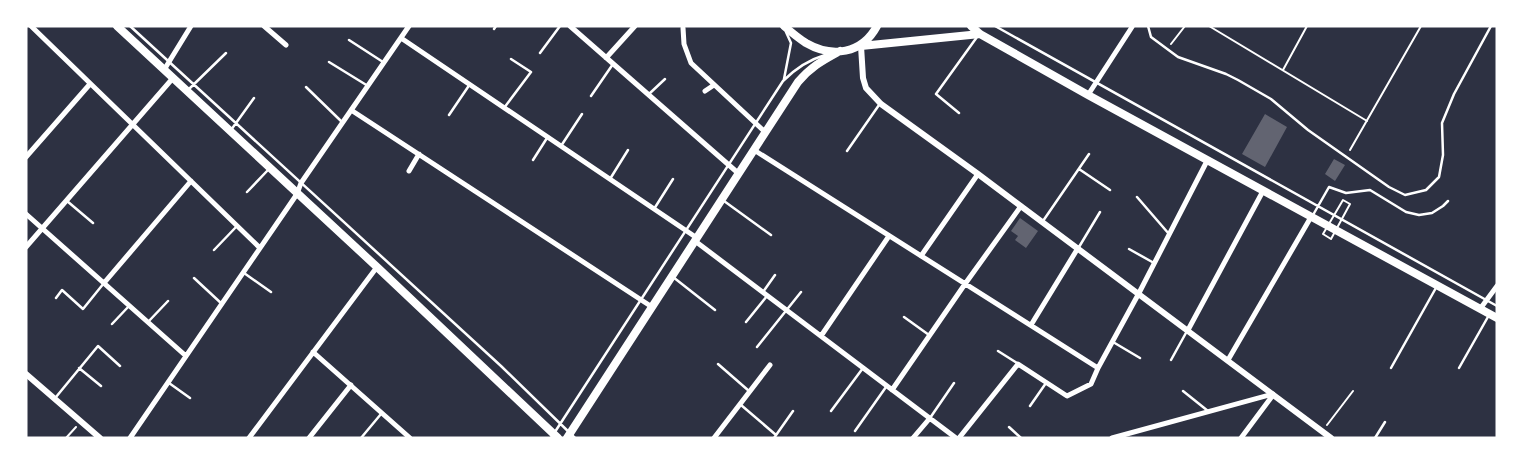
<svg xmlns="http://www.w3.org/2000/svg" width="1523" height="464" viewBox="0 0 1523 464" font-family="Montserrat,sans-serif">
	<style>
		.building { fill: #626471 }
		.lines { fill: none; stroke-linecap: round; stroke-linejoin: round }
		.path { stroke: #fff; stroke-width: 2 }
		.service { stroke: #fff; stroke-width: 2.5 }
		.minor { stroke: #fff; stroke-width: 5 }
		.tertiary { stroke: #fff; stroke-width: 6 }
		.primary { stroke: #fff; stroke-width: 8 }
	</style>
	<rect width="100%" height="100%" fill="#2d3142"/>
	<path class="building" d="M1265,114L1287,127L1265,167L1242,154Z
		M1334,159L1345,165L1335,181L1325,174Z
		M1020,218L1038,231L1026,248L1015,240L1018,236L1011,231Z"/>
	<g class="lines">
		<path class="path" d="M1209,26L1367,121
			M1171,44L1185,26
			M1283,70L1307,26
			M1350,150L1421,26
			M1343,200L1350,204L1331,239L1323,234Z
			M1327,425L1353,391
			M66,438L76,427"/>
		<path class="service" d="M130,26L501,366L575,438
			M995,26L1497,306
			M1148,26L1151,37L1178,57L1226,74L1238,80L1271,99L1308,130L1389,187L1405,195L1426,190L1439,177L1443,155L1442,123L1454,94L1491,26
			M494,29L496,26
			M349,40L383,62
			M540,53L560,26
			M329,62L368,86
			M784,79L791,43L786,32
			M306,87L342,122
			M188,90L226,53
			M649,94L665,79
			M591,96L613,64
			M504,108L531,72L511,59
			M959,113L936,94L977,37
			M449,115L470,84
			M231,130L254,98
			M561,146L582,114
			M847,151L879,105
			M533,160L547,138
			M1079,169L1110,190
			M610,179L628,150
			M247,192L268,170
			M1137,197L1169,234
			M67,201L93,223
			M724,201L771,235
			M654,209L673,179
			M1313,215L1329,187L1346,193L1370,190L1406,212L1419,215L1432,213L1443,206L1448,201
			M1043,221L1089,154
			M1079,247L1100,212
			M1129,249L1154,263
			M214,250L237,226
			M244,273L271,292
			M673,277L715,310
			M194,278L222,304
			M763,292L775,275
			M56,298L62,290L83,309L104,283
			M904,317L929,335
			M148,322L168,301
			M746,322L767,296
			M112,324L129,306
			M1113,342L1140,358
			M757,347L801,292
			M998,351L1017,363
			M1171,360L1187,331
			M718,364L749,391
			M79,368L101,386
			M1391,368L1437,286
			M1459,368L1489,315
			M169,383L190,398
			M1183,391L1208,411
			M56,397L98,346L120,366
			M741,405L776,435
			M1030,406L1046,383
			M831,411L863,368
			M930,418L954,383
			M1009,427L1021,438
			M855,431L886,387
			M361,438L381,414
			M551,438L783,81C796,68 808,60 825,55
			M774,438L793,411
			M1375,438L1385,422"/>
		<path class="minor" d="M31,26L260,248
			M264,26L286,45
			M570,26L738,173
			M683,28L684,44L691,63L765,132
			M401,38L697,238
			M606,58L635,26
			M164,70L191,26
			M705,91L714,85
			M1088,95L1132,27
			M351,110L652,307
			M754,150L1098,368
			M26,157L90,84
			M409,171L419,154
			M26,214L186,356
			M695,241L956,438
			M26,247L173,78
			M921,256L978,174
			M104,283L191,181
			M1480,309L1497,286
			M1031,325L1078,248
			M1188,330L1263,191
			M821,336L889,236
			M313,352L410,438
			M1228,360L1311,217
			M892,390L965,284L1021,206
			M130,438L297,194L301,183L409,26
			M249,438L377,267
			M309,438L351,385
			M714,438L770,365
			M913,438L930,418
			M959,438L1018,364L1067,396L1091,384L1098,368L1139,293L1207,161
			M1112,438L1273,394
			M1241,438L1273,395"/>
		<path class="tertiary" d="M861,46L863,78L866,88L881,104L978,174L1331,438
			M26,374L100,438"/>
		<path class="primary" d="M117,26L377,267L558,438
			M784,26C791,32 798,38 806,43C832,58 862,54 877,26
			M971,26L980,34L1088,95L1497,318
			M861,46L980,34
			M567,438L798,82C812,66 822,61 840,51"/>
	</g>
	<rect width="1523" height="464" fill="none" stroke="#ffffff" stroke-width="55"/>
</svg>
